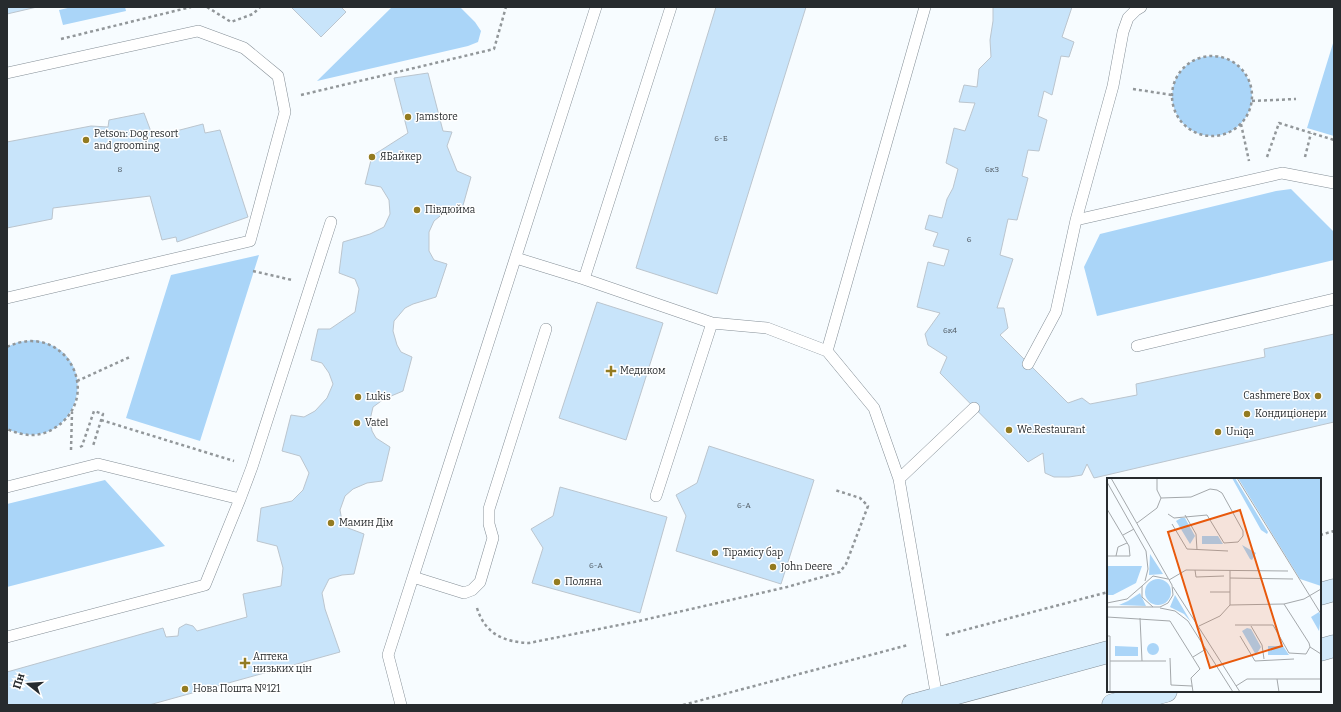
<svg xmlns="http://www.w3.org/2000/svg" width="1341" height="712" viewBox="0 0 1341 712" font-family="Bitter,serif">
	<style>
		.green { fill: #aad5f8 }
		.building { fill: #c8e4fa; stroke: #bbc5ce }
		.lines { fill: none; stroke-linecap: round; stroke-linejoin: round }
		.lane-casing { stroke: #858f97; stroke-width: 12 }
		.secondary-casing { stroke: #858f97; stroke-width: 23 }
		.path { stroke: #92979a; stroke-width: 2.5; stroke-dasharray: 3 3; stroke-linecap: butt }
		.lane { stroke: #fff; stroke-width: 11 }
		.secondary { stroke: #d2eafb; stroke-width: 22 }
		.poi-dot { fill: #937b21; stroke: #fff; stroke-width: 1.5 }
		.labels { text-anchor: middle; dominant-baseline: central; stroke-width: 3; stroke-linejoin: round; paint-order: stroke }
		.number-label { font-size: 8px; fill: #4f5961 }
		.poi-label { font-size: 10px; fill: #272b2e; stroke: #fff; text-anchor: start }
		.inset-road { fill: none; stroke: #a4a8ab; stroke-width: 1 }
		.view { fill: #e8590c; fill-opacity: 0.15; stroke: #e8590c; stroke-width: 2 }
		.inset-edge { fill: none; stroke: #272b2e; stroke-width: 2 }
	</style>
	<rect width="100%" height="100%" fill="#f7fcff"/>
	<path class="green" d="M72,7H125L126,11L63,25L59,10Z
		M392,7H460L475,22L481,31L478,42L468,46L317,81Z
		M1334,40V136L1307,128Z
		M1172 96a40 40 0 1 1 80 0a40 40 0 1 1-80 0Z
		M1291,189L1334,232V260L1097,316L1084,267L1100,234L1276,191Z
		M259,255L200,441L126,418L171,275Z
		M34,340C39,341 44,342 49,344C105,367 72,458 7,429V347L18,342Z
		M105,480L165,546L7,587V504Z"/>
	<path class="building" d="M7,7H37L7,14Z
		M291,7H341L346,12L321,37Z
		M716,7H806L717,294L636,268Z
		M993,7H1072L1062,37L1074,42L1069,57L1061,56L1052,95L1044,91L1038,116L1047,120L1039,151L1028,150L1022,176L1028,178L1017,220L1008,219L1000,255L1013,259L997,308H1004L1008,328L1000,335L1068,403L1082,398L1090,404L1137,395L1136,384L1265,357L1264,349L1334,334V422L1094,478L1087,464L1082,475L1069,477H1054L1045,473L1043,453L1028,462L940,373L947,357L928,345L925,334L940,313L917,307L928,262L944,266L949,250L933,246L938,233L925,229L929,215L942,218L947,199L953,188L958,169L946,163L954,128L965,131L975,103L959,102L964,85L977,87L979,69L991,57L990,40L993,21Z
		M428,73L443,131L452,132L447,146L457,171L471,177L462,209L445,212L434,221L429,232V251L434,260L447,264L436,297L413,304L405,308L394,321L393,331L397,345L401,352L412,357L403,391L384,399L373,407L370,420L372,431L376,438L390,447L382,481L367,483L353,489L345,496L340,510L342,521L348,528L364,534L354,574L342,575L329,579L322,593L325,609L340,652L149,705H7V672L163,628L166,637L178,636L179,628L186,624L193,626L197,631L247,617L243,594L281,586L283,568L277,546L257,541L261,508L292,501L303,490L309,473L300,456L282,451L291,415L304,417L315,411L327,398L333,384L329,373L322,363L311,360L318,329H330L355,312L359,289L355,279L339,273L343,242L370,234L384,227L390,214L389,200L381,187L365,184L372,156L408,133L394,78Z
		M144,113L153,137L203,124L205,133L220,130L248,217L177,242L176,237L162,240L150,196L53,208L52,219L7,228V142L91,126L108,127L109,120Z
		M597,302L663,323L626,440L559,418Z
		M709,446L814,480L781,584L676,551L686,516L676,495L697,483Z
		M560,487L667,517L640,613L532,583L543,548L531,529L553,516Z"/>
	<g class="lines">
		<defs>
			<path id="lane" d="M7,73L198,31L244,48L278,76L285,112L250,241L7,298
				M1076,220L1282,173L1334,183
				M516,258L584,279L712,323L767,328L827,351L874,408L899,479L937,698
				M584,279L671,7
				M1137,346L1334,299
				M827,351L925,7
				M1028,364L1056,312L1076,220L1113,86L1123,32L1128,18L1136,10L1141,7
				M899,479L974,408
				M7,487L98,464L240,499
				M656,496L712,323
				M413,577L464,593L472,590L480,582L493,538L489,524V509L546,329
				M7,637L205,585L240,499L252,467L331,222
				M401,705L388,655L596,7"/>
			<path id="secondary" d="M1320,594L1334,590
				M1320,650L1334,646
				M913,705L1108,652
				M1113,705L1166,691"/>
		</defs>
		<use href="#lane" class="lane-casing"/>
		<use href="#secondary" class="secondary-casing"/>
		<path class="path" d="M207,7L231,22L253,14L260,7
			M61,39L191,7
			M1172 96a40 40 0 1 1 80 0a40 40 0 1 1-80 0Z
			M1133,89L1172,95
			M301,95L494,49L506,7
			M1252,101L1296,99
			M1241,124L1249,161
			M1267,157L1279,123L1334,140
			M1305,157L1311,133
			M253,271L292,280
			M7,347C66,319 106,398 53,429C38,438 23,436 7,429
			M77,381L130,357
			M101,420L234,461
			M80,447L82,446L94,411L103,414L93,446
			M71,450L72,412
			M1320,535L1334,531
			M477,608C485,634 504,642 529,643L639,621L787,587L840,572L846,564L868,506L860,498L835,490
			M946,635L1108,592
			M683,705L908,645"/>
		<use href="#lane" class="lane"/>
		<use href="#secondary" class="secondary"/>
	</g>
	<g class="poi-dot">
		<circle cx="408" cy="117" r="4"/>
		<circle cx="86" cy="140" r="4"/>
		<circle cx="372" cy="157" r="4"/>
		<circle cx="417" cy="210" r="4"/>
		<path d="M609 365h4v4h4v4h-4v4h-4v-4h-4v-4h4z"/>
		<circle cx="1318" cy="396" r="4"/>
		<circle cx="358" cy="397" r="4"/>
		<circle cx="1247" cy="414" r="4"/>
		<circle cx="357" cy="423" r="4"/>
		<circle cx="1009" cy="430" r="4"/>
		<circle cx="1218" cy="432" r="4"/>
		<circle cx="331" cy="523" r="4"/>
		<circle cx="715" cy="553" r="4"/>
		<circle cx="773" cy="567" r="4"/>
		<circle cx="557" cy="582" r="4"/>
		<path d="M243 657h4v4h4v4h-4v4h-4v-4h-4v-4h4z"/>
		<circle cx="185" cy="689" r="4"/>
	</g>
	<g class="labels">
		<g class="number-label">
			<text x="721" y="138">6-Б</text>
			<text x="120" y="169">8</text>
			<text x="992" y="169">6к3</text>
			<text x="969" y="239">6</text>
			<text x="950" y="330">6к4</text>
			<text x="744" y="505">6-А</text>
			<text x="596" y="565">6-А</text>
		</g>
		<g class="poi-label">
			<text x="416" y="117">Jamstore</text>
			<text x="94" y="134">Petson: Dog resort<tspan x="94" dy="12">and grooming</tspan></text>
			<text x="380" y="157">ЯБайкер</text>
			<text x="425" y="210">Півдюйма</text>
			<text x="620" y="371">Медиком</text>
			<text x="1310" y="396" text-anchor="end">Cashmere Box</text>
			<text x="366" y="397">Lukis</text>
			<text x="1255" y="414">Кондиціонери</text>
			<text x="365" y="423">Vatel</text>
			<text x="1017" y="430">We.Restaurant</text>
			<text x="1226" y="432">Uniqa</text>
			<text x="339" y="523">Мамин Дім</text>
			<text x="723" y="553">Тірамісу бар</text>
			<text x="781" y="567">John Deere</text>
			<text x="565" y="582">Поляна</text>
			<text x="253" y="657">Аптека<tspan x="253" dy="12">низьких цін</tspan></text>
			<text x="193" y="689">Нова Пошта №121</text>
		</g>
	</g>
	<g transform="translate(1107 478)">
		<rect width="214" height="214" fill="#f7fcff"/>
		<path d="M125,0H128L161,54L160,56L154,52ZM131,0H214V108L193,101ZM74,40H78L88,58L83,66L69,43ZM95,58H111L116,66H95ZM135,67L149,75L145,82L143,81ZM43,76L56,96L42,97ZM0,88H35L29,105L6,117H0ZM38 114a13 13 0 1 1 26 0a13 13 0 1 1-26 0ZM33,115L39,128L12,127L21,123ZM68,117L84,144L77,136L63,129ZM212,134L214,138L212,153L204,139ZM140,150L144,151L154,169L149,177L135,153ZM40 171a6 6 0 1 1 12 0a6 6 0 1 1-12 0ZM8,168L31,169V178H8ZM161,168H176L182,177H161Z" fill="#aad5f8"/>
		<path class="inset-road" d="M50,0V12L54,20M130,0L214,136M0,4L39,73L41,91L38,103M0,31L22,68L23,78H0M78,37L89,56L90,72M30,45L50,30L54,20L84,19L103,11L110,12L115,15L136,53V58L131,64L117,65L100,37L67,40L61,36M65,46L80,71L121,73M16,57L27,51M9,78L11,69L20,65M88,92L89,99L117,98M123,100L186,101M62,102L79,92L181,93M66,109L133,214M103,114H123M0,125L20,121L35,108M123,127L177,126L197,121L214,111M0,129H53L61,125L66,117L65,107L4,0M46,129L35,119V108L46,98L61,101M53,130L68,133L81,143L126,214M0,139L63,143L93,191L84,200L86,214M33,140L35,183M128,147H166L182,175L199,176L203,169L202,165L177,126M92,148L113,138L123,127V92M144,148L155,167L157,181M0,158H3V214M133,158L148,183L187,181M203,169L214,176M86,179L99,171M63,180L64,207L85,208M3,183H59M170,201L172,214M129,208L140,201H214"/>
		<path class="view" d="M133,32L175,168L103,190L61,54Z"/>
		<rect width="214" height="214" class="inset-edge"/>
	</g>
	<rect width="1341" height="712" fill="none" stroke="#272b2e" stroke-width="16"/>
	<g transform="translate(28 684) rotate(287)" stroke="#ffffff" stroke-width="3" paint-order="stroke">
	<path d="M0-3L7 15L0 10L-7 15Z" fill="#272b2e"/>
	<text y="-6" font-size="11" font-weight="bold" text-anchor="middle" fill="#272b2e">Пн</text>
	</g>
</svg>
